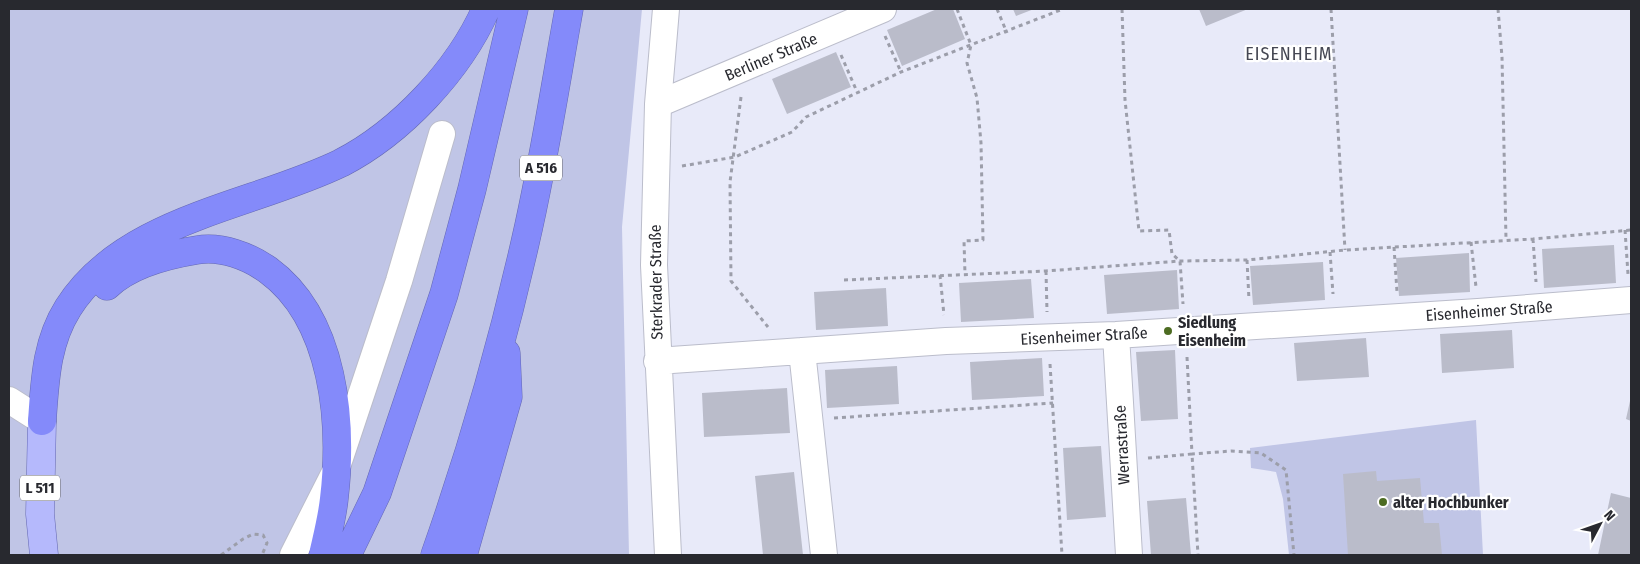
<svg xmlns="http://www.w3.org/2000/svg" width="1640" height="564" viewBox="0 0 1640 564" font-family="'Fira Sans Condensed',sans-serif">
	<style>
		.green { fill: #c0c5e6 }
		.building { fill: #babcca }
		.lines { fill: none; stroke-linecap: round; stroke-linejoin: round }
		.minor-casing { stroke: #bbbdcb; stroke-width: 28 }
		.major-casing { stroke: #6468b3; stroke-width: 29 }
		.highway-casing { stroke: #6468b3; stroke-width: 29 }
		.path { stroke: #9c9eaa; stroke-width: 3; stroke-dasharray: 4 4; stroke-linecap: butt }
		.minor { stroke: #fff; stroke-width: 26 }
		.major { stroke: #b5b9fc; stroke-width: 28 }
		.highway { stroke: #848afa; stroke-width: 28 }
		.poi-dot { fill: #4d6c22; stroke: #fff; stroke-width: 2 }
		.labels { text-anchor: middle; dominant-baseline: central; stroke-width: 4.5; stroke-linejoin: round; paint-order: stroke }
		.shield { fill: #fff; stroke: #68696d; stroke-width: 1 }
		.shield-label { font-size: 15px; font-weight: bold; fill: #28292f }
		.street-label { font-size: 16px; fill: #28292f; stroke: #fff }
		.poi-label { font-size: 16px; font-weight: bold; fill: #28292f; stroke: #fff; text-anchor: start }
		.neighbourhood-label { font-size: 18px; letter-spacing: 1px; fill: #454753; stroke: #fff }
	</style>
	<rect width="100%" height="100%" fill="#e8eaf9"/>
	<path class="green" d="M9,9H642L622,227L629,555H9Z
		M1476,420L1483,555H1289L1283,499L1276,472L1251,468L1250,448Z"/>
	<path class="building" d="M937,9H953L965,39L902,66L887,30Z
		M1013,9H1034L1016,16Z
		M1199,9H1248L1206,26Z
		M836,52L851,87L787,114L772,79Z
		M1614,245L1616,283L1544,288L1542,249Z
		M1469,253L1470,292L1399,296L1396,258Z
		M1323,262L1325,300L1253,305L1250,266Z
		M1177,270L1179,309L1107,314L1104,275Z
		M1031,279L1034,318L961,322L959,283Z
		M886,288L888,326L816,330L814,292Z
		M1512,330L1514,368L1442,373L1440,334Z
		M1366,338L1369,377L1297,381L1294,343Z
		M1175,350L1178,419L1141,421L1136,352Z
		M1042,358L1044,396L972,400L970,362Z
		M897,366L899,404L827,408L825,370Z
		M787,388L790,433L704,437L702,393Z
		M1630,401L1631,402V421L1626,419Z
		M1101,446L1106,517L1067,520L1063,448Z
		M1376,471L1377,481L1420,478L1424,523H1439L1442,555H1348L1343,474Z
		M794,472L803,555H763L755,476Z
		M1611,493L1631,498V555H1598Z
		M1186,498L1191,555H1151L1147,501Z"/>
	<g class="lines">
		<defs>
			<path id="minor" d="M666,9L658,104L654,265L668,555
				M658,104L883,9
				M1116,335L1129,555
				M802,351L824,555
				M657,361L946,341L1116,335L1478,312L1631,300
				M9,400L42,421
				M293,555L336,470L399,281L442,134"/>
			<path id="major" d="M42,421L40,514L44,555"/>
			<path id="highway" d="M107,286C130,264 166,255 197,250C222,246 248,256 268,270C335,319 343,423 334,499C332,518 327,537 323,555
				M42,421C45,381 46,343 68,308C124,219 253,206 341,163C401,132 459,70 486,9
				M347,555L377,493L444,294L472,189L514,9
				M435,555C471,453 501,349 525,243C543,166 555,87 569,9
				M463,555L508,397L506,353"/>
		</defs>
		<use href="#minor" class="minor-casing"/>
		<use href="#major" class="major-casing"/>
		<use href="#highway" class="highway-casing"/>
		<path class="path" d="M957,9L971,45L967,63L977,98L981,143L983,240L964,241L965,274
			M997,9L1007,33
			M1122,9L1125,100L1139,231L1169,230L1172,254L1180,261L1183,304
			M1331,9L1345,250
			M1498,9L1502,57L1506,239
			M885,36L901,72
			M841,55L858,94
			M741,97L730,182L731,281L768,327
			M682,166L735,157L792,132L806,117L901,72L1063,9
			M1625,230L1628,274
			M1533,239L1536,282
			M1471,242L1476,287
			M1394,247L1397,292
			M1330,252L1333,294
			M1247,260L1249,300
			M1046,271L1047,312
			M940,275L944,315
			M844,280L1046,271L1180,261L1247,260L1345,250L1533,239L1631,230
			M1187,357L1192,454L1231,451L1261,453L1286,470L1294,555
			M1050,364L1062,555
			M834,418L1053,403
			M1148,458L1192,454L1198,555
			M221,555L243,539L253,534L263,535L267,543L262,555"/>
		<use href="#minor" class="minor"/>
		<use href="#major" class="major"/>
		<use href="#highway" class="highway"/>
	</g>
	<g class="poi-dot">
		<circle cx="1168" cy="331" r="5"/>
		<circle cx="1383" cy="502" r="5"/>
	</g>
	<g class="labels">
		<g class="shield">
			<rect x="520" y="155.5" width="42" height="25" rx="4"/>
			<rect x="20" y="475.5" width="40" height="25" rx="4"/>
		</g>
		<g class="shield-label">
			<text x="541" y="168">A 516</text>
			<text x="40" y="488">L 511</text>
		</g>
		<g class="street-label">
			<text transform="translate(771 57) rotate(-23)">Berliner Straße</text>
			<text transform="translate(656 282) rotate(-91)">Sterkrader Straße</text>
			<text transform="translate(1489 311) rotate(-4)">Eisenheimer Straße</text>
			<text transform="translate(1084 336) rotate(-3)">Eisenheimer Straße</text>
			<text transform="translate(1122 445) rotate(-93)">Werrastraße</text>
		</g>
		<g class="poi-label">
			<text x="1178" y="322">Siedlung<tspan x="1178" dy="18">Eisenheim</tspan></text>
			<text x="1393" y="502">alter Hochbunker</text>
		</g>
		<g class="neighbourhood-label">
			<text x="1289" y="54">EISENHEIM</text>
		</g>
	</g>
	<rect width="1640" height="564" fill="none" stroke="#28292f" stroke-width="20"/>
	<g transform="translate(1600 524) rotate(49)" stroke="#ffffff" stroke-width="4" paint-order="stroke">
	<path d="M0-4L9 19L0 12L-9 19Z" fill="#28292f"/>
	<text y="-8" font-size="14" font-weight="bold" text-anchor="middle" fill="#28292f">N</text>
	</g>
</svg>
